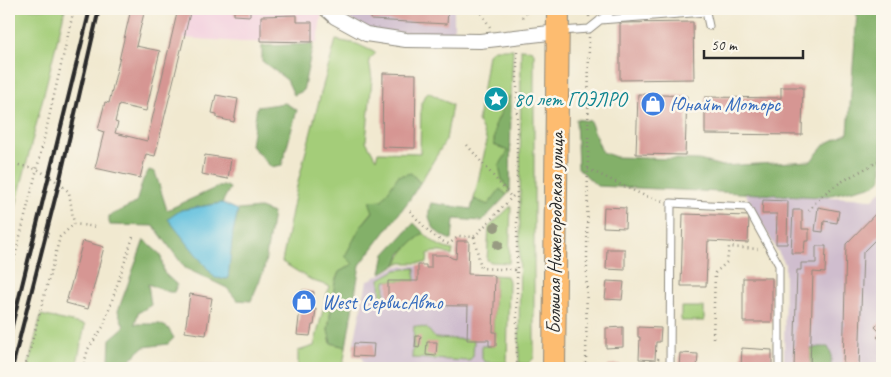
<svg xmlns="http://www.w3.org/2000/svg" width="891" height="377" viewBox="0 0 891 377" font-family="Caveat,sans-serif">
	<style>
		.built { fill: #f3cfde }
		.industrial { fill: #cfbdce }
		.green { fill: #a4cd79; stroke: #687c52 }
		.forest { fill: #83b069; stroke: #576e4a }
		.water { fill: #60c0de; stroke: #467684 }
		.building { fill: #d69693 }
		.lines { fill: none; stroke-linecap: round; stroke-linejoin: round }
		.service-casing { stroke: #8e8a7e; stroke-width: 9 }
		.minor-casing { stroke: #8e8a7e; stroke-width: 16 }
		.primary-casing { stroke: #8e8a7e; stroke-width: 24 }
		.path { stroke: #8e8a7e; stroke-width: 2.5; stroke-dasharray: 1 4; stroke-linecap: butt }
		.service { stroke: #fff; stroke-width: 7 }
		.minor { stroke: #fff; stroke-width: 14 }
		.primary { stroke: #fdbc6f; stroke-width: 22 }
		.rail { stroke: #2b2b2b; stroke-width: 4 }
		.tree { fill: #989b82 }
		.labels { text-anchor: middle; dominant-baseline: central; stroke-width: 5; stroke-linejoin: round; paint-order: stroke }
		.culture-label { font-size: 20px; fill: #0d838f; stroke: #fbf7ec; text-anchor: start }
		.shop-label { font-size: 20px; fill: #366cbe; stroke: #fbf7ec; text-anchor: start }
		.street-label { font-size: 20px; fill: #2b2b2b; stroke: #fbf7ec }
	</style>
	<rect width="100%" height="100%" fill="#fbf7ec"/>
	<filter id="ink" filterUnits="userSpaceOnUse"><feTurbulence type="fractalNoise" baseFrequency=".02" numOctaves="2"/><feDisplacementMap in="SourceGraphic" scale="10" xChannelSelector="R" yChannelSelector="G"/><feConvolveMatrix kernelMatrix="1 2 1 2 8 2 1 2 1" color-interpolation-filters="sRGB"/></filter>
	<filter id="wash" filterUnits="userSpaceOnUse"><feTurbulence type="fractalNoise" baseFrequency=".0096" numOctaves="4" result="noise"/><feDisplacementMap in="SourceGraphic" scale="20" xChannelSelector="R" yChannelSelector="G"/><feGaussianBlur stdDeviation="1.12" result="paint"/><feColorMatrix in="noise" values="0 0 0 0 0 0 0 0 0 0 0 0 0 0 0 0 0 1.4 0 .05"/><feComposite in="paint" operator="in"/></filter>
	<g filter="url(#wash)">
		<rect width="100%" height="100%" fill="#f1e9d0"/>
		<path class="built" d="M191,9H318L322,12L317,43L242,42L184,38Z"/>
		<path class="industrial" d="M334,9H454V34L377,32L340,15Z
			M882,190V368H784L785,264L745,193L873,199Z
			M457,241H469L468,274L507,276L509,281L507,363L504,368H366L361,357L353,356L354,343L367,281L398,266L426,265V268H431V255H447L452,258L456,259Z
			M109,361L224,365V368H108Z"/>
		<path class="green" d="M9,9H65L9,234Z
			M336,40L357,44L376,53L369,60L372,79L366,141L376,159L378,152L420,153L421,103L428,92L452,105L446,140L420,183L411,173L382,200L361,226L354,264L339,272L335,282L328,330L331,343L346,347L343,365L355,367V368H298V351L314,346L329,286L313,281L282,262L297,186L322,89Z
			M494,49H513L511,95L503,102L500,115L495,125L494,145L508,151L502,180L510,191L507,195L500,190L488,206L474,199L487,141L478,121L488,54Z
			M521,49L531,50L534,53V358L528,364L519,363Z
			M511,206L509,263L491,262L487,260L489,227Z
			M424,233C433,242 440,248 453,250L452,256C445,252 435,250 428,254L427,263H399L396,265C402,250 411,243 424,233Z
			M415,268V281H385L384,305L381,304L380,279L396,270Z
			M492,275L507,276L509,281L507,363L485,362L482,359V346H495L496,332H493L495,278Z
			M681,307H704V321H681Z
			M41,315L85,325L76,368H28Z
			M414,326L427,328L435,338L474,340L473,356L469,361L412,358Z"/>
		<path class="forest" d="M854,9H882V178L875,185L822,197L597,186L578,168L576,119L590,121L602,152L616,157L699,160L722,166L811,161L825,144L848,133L857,13Z
			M313,44L303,91L294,95L287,80L262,61V46Z
			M511,95L510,191L502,180L499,166L508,151L494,145L495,125L500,115L503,102Z
			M285,103L297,110L282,165L271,167L251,145L257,107Z
			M149,170L155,172L167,210L220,186H226L230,188L222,203L181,210L233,232L238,210L260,208L273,213L264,270L251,301L237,300L227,288L185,268L154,226L110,225L109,222V216L136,203L143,180Z
			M411,173L420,183L410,199L360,265L346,347L331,343L328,330L335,282L339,272L353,264L345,256L361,226L373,212L369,201L382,200L398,176Z
			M500,189L507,195L482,221L454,219L452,240C435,235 424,220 431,203L471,209L474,199L488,205Z
			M414,223L424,233L414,241L400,254L396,265L381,273L385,254Z
			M144,240L161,255L164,273L177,285L174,292H169L148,284L151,305L138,313L135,324H160L168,328L174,338L168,344L144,347L131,358L130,362L109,361L110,339L124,327L118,311Z
			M819,347H828L831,353V368H810V349Z"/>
		<path class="water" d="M222,203L238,210L233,232L228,279L215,278L168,219L181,210Z"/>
		<g id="blocks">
			<path class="building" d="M131,9H145L136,46L160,51L146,111L119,105L115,122L118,123L115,133L147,141L178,9H191L155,156L146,154L140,178L95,168L104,132L98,130L105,102L109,103Z
				M234,9H250V16L234,15Z
				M372,9H411L448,11L447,24L371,20Z
				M297,15V22H312V42L261,41V16Z
				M693,22L694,79L620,80V23Z
				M383,73L416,74L415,148L382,147Z
				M781,87H803L802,135L705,134V97L781,98Z
				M638,94L687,96L685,155L636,154Z
				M216,95L238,99L234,122L217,118V114L212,113Z
				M205,155L231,159L228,179L202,174Z
				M763,200L788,201L787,244H776L777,214H762Z
				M604,207L626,208L625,228L603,227Z
				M818,207L839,211L837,223L824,221L823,232L815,231Z
				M882,207V233L863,252L859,368H843L846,244Z
				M793,210H802V229H809V241H805L804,253H791Z
				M683,214L749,216L748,243L708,241L706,286H681Z
				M83,241L104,247L88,309L66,303Z
				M457,241H469L468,274L492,275L495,277L493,332H496V346H489V340H467L468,306L388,305V281H418V265H426V268H431V255H447L452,258L456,259Z
				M816,246H826L825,273L813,272L810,368H794L797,270H801V263H816Z
				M607,249H625V270L606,269Z
				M743,278H772V322H743Z
				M607,281L624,282L622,300L605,299Z
				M302,290L314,292L312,308L316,309L314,325H312L310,336L297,335Z
				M190,294L212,298L206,335L185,332Z
				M882,320V342L877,337L881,333L875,327Z
				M623,327V347L606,348V328Z
				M638,327L661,328L660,342H656L655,360L639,359L640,337H638Z
				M416,336H421L419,348L415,347Z
				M427,342H437L436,356L426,355Z
				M354,343L374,344L373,357L353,356Z
				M742,348L772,350V368H741Z
				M680,353L698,354L697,368H679Z
				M620,364V368H608V365Z"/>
		</g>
	</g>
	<g filter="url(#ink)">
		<use href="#blocks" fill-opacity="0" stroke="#8e8a7e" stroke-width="1"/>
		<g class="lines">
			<defs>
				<path id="service" d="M600,20L706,12L709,26
					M561,31L589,29L614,9
					M670,368L671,203L747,207L779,265V368"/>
				<path id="minor" d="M326,9L335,17L366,34L406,40L480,41L558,32"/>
				<path id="primary" d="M554,368L558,9"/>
			</defs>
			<use href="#service" class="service-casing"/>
			<use href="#minor" class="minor-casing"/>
			<use href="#primary" class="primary-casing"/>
			<path class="path" d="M479,9L490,27
				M522,17L528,11V9
				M589,17V9
				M467,145L512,198
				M9,163L37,169L59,183L69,192L74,224L97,227
				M588,169L645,196L663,201
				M410,211C422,224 432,238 449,244L459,236L474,237L516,193
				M809,211C826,185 857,175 882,159
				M474,237L481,268L517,270
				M9,280L37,169L74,9
				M713,338L715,273L727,262L729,247L758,249
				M25,368L60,237L74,224
				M83,368L88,349L103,327L134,234
				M517,368V50
				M586,368L589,37
				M646,368L658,359L660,356"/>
			<use href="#service" class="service"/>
			<use href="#minor" class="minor"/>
			<use href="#primary" class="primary"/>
			<path class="rail" d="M360,9V11
				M9,338L90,9
				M12,368L59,183L99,9"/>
		</g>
		<g class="tree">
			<circle cx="495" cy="227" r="5"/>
			<circle cx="498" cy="245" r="5"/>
		</g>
	</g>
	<defs>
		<symbol id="sight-disc" viewBox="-11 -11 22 22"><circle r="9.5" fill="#0f9aa8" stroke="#fbf7ec"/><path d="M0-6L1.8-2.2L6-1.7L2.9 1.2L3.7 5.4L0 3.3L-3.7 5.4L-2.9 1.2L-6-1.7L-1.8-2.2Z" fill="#fff"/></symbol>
		<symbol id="shop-disc" viewBox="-11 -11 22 22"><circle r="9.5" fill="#3f7fe0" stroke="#fbf7ec"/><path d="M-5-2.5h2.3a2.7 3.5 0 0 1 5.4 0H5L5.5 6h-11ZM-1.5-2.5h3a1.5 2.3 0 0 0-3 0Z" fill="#fff"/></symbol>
	</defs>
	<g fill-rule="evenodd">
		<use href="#sight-disc" x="482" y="85" width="28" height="28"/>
		<use href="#shop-disc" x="639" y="90" width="28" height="28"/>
		<use href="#shop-disc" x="290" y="288" width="28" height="28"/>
	</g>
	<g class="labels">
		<g class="culture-label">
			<text x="514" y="99">80 лет ГОЭЛРО</text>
		</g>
		<g class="shop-label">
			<text x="670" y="104">Юнайт Моторс</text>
			<text x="322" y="302">West СервисАвто</text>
		</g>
		<g class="street-label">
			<text transform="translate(555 233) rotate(-89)">Большая Нижегородская улица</text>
		</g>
	</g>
	<rect width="891" height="377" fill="none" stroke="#fbf7ec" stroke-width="30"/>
	<path d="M704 50v8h99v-8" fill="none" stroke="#2b2b2b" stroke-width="2.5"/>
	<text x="711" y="50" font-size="15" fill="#2b2b2b" stroke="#fbf7ec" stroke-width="4" paint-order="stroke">50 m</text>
</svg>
